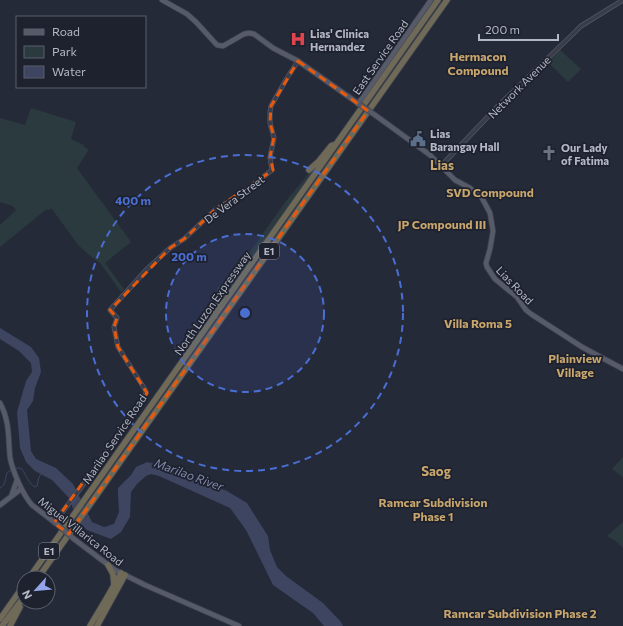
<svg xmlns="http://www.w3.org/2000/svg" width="623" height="626" viewBox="0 0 623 626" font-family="Commissioner,sans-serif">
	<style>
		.green { fill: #2b3a3e }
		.water { fill: #3d4560 }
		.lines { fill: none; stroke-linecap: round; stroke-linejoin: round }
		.stream { stroke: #3d4560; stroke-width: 1 }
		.minor-casing { stroke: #545764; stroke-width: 5 }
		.major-casing { stroke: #424652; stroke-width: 6 }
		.highway-casing { stroke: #414451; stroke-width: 7 }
		.minor { stroke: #393c4a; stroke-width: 3.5 }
		.major { stroke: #575b69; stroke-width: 4.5 }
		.highway { stroke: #6f6a57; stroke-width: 5.5 }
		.major-bridge-casing { stroke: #424652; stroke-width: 6; stroke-linecap: butt }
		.major-bridge { stroke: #575b69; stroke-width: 4.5 }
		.marked { fill: none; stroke: #e8590c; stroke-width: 3; stroke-dasharray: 8 5; stroke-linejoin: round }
		.ring { fill: none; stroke: #4a6ed2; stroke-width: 2; stroke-dasharray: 7 5 }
		.labels { text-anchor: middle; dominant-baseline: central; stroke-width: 3.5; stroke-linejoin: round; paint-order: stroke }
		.shield { fill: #1e222e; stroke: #878a98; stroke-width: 1 }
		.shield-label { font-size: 10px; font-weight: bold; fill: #b4b7c5 }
		.poi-label { font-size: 11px; font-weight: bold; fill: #b4b7c5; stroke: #1e222e; text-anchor: start }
		.street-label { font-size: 11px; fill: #b4b7c5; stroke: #1e222e }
		.neighbourhood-label { font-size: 12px; font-weight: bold; fill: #c8a66d; stroke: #1e222e }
		.water-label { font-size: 12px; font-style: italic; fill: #7f89aa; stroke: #1e222e }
		.quarter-label { font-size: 13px; font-weight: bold; fill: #c8a66d; stroke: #1e222e }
		.centre { fill: #4a6ed2; stroke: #1e222e; stroke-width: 2 }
		.ring-label { font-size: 12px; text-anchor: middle; font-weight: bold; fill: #4a6ed2; stroke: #1e222e; stroke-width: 3.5; stroke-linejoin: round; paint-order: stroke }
	</style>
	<rect width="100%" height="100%" fill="#252a39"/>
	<path class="green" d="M560,50L581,69L568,82L548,62Z
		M31,108L76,122L71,139L84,145V147L88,149V151L77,168L131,242L105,263L124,289L121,292L100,263L88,254L78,245L52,209L46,210L38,216L0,247V225L16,210L13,206L0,202V118L25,125Z
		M315,168L222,300L221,298L224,288L289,197L301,183L310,172Z
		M623,457V477L612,469Z
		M623,522V548L616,541L607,536Z"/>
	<path class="water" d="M0,328L31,347L39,358L41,372L35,388L33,401L27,410L31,451L36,459L56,468L73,484L92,522L104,527L114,524L119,512L118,495V488L131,475L136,467L147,462L159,465L227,491L247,503L268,536L270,550L277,567L286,576L323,603L341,622L343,626H324L313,613L273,585L246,530L230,508L159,476L151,474L146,476L137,484L131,492L130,517L121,532L111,539L87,530L76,519L70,499L52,480L35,471L26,462L20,448L17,412L26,381L32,372L31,363L19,351L0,339Z"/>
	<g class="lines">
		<path class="stream" d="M15,468H19L22,469C26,475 29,484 35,487L37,486L39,477L42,473
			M0,488C6,485 5,479 7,473L12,469"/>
		<defs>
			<path id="minor" d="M441,166L499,105L574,33L581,26L623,0
				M54,523L80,489L134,413L146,393V391L118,347L114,327L117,318L110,310L147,269L170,248L184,239L216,209L236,198L272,170L270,157L274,138L270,123V112L271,106L287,78L298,61"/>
			<path id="major" d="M162,0L187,14L196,22L217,45L223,46L244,34L249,33L254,34L273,48L298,61L359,104
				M358,104L431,0
				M375,115L430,155L455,180L470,188L482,198L490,213L493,231L490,249L486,263L487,267L495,279L517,297L526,310L531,314L582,347L623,369
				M0,403C10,421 8,438 10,457C12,470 23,495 32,505L58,525
				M12,494L17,480
				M0,505L21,489
				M74,539L115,570L145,585L239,626"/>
			<path id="highway" d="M309,170L319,161L331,146L333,145
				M215,316L214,312L220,301L221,290
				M108,565L113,574L114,585
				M29,578L438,0
				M38,578L447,0
				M0,619L24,585
				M2,626L24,597
				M10,626L20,607
				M90,626L105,601L121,573
				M97,626L125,575"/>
		</defs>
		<use href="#minor" class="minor-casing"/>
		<use href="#major" class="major-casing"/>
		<use href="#highway" class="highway-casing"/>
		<use href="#minor" class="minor"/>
		<use href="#major" class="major"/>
		<use href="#highway" class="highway"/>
		<defs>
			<path id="major-bridge" d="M359,104L375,115
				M58,525L74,539"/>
		</defs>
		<use href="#major-bridge" class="major-bridge-casing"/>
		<use href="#major-bridge" class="major-bridge"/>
	</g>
	<path class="marked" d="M298,61L368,111L69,534L54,523L147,393L118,347L114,327L117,318L110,310L170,248L184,239L216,209L273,170L270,157L274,137L270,123L271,106Z"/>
	<circle cx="245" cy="313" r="79" fill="#4a6ed2" fill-opacity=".12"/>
	<g class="ring">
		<circle cx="245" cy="313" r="79"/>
		<circle cx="245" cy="313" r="158"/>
	</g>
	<defs>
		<symbol id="hospital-bare" viewBox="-9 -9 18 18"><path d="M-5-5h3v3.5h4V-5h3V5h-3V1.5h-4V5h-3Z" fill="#e0444e" stroke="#1e222e" stroke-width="2.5" paint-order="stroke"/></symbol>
		<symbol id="civic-bare" viewBox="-9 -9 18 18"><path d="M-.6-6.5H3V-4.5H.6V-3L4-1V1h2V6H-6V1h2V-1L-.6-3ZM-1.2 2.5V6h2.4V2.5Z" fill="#5c6f8a" stroke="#1e222e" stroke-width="2.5" paint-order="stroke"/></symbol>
		<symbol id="church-bare" viewBox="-9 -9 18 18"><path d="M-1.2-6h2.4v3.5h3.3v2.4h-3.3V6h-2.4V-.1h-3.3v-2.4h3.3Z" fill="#6b7280" stroke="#1e222e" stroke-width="2.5" paint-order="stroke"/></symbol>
	</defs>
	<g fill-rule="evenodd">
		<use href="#hospital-bare" x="287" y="28" width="22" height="22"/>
		<use href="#civic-bare" x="407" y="128" width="22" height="22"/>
		<use href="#church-bare" x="538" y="142" width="22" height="22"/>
	</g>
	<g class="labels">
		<g class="shield">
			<rect x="259" y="243" width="20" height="16" rx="3"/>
			<rect x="39" y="543" width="20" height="16" rx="3"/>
		</g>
		<g class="shield-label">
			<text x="269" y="251">E1</text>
			<text x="49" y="551">E1</text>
		</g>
		<g class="poi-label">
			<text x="310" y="33">Lias' Clinica<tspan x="310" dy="13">Hernandez</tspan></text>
			<text x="430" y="133">Lias<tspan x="430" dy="13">Barangay Hall</tspan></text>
			<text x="561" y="147">Our Lady<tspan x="561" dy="13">of Fatima</tspan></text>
		</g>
		<g class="street-label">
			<text transform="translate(380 57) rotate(-55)">East Service Road</text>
			<text transform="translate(519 87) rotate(-45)">Network Avenue</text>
			<text transform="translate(234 199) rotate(-37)">De Vera Street</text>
			<text transform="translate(515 285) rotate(46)">Lias Road</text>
			<text transform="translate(212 303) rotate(-55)">North Luzon Expressway</text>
			<text transform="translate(114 439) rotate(-56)">Marilao Service Road</text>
			<text transform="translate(81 531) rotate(38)">Miguel Villarica Road</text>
		</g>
		<g class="neighbourhood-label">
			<text x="478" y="56">Hermacon<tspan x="478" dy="14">Compound</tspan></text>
			<text x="490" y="192">SVD Compound</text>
			<text x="442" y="224">JP Compound III</text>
			<text x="478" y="323">Villa Roma 5</text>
			<text x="575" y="358">Plainview<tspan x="575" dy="14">Village</tspan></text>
			<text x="433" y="502">Ramcar Subdivision<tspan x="433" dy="14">Phase 1</tspan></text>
			<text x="520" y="613">Ramcar Subdivision Phase 2</text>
		</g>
		<g class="water-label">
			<text transform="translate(189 474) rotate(20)">Marilao River</text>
		</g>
		<g class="quarter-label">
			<text x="442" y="165">Lias</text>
			<text x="436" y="471">Saog</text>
		</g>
	</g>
	<circle cx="245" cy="313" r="6" class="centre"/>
	<g class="ring-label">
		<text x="133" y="205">400 m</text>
		<text x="189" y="261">200 m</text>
	</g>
	<rect x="16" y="16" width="130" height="72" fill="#1e222e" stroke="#5a5e6a"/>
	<rect x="24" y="29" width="20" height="6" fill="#575b69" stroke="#5a5e6a"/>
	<text x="52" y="36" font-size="12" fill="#b4b7c5">Road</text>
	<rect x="24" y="46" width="20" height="12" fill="#2b3a3e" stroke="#5a5e6a"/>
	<text x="52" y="56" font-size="12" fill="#b4b7c5">Park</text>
	<rect x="24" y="66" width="20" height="12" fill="#3d4560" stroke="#5a5e6a"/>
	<text x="52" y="76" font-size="12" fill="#b4b7c5">Water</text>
	<g transform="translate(36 590) rotate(243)"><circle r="19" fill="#1e222e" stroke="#5a5e6a"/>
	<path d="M0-3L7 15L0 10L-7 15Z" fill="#93a4eb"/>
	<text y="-6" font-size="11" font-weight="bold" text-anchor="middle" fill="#b4b7c5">N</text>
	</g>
	<path d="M479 34v6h79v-6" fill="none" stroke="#b4b7c5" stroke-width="2"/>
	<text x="485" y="34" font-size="12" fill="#b4b7c5" stroke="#1e222e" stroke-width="3" paint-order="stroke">200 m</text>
</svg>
